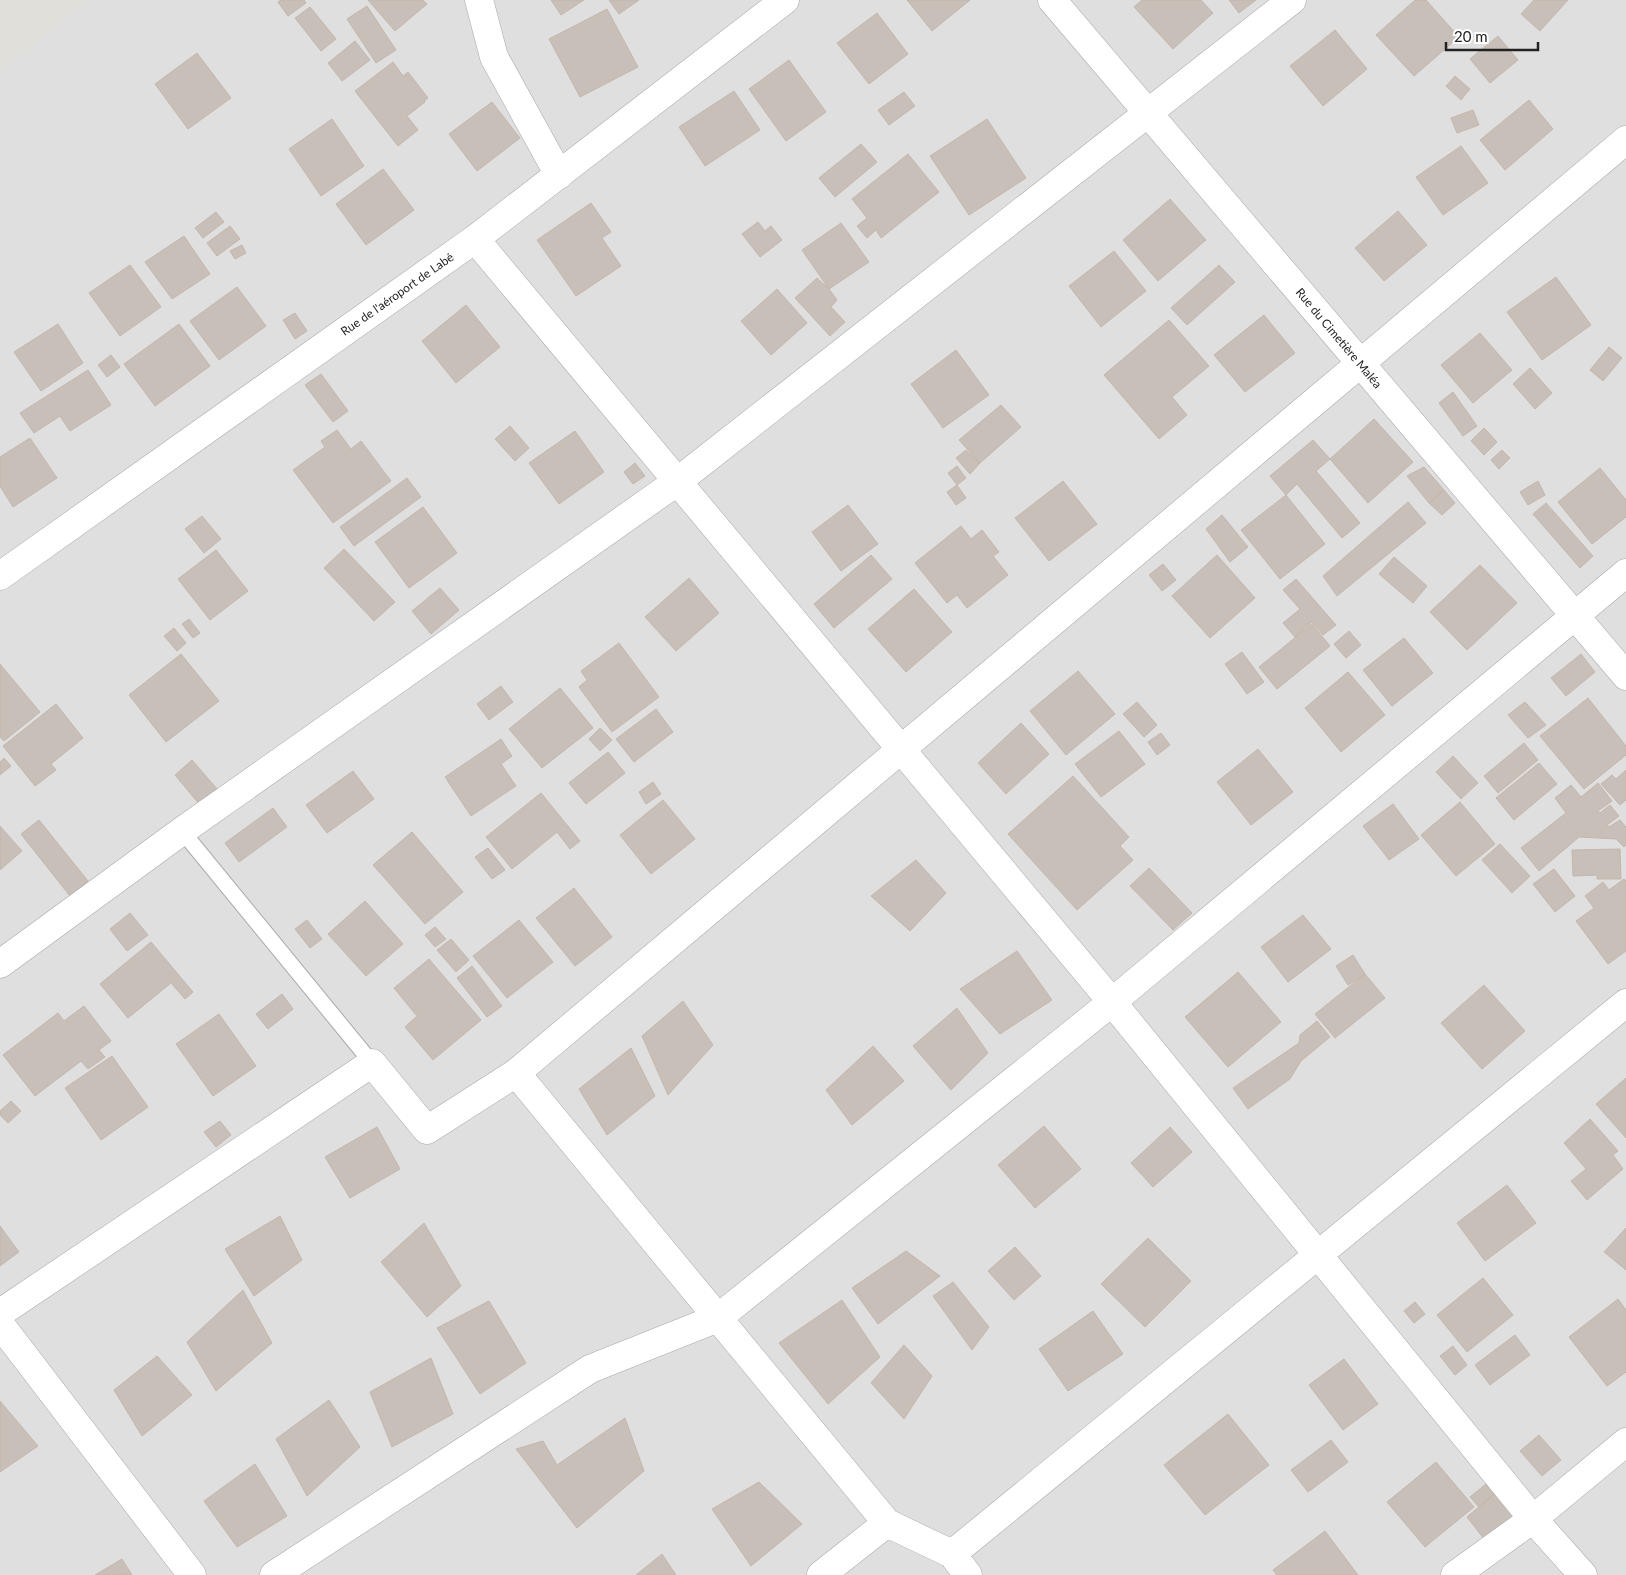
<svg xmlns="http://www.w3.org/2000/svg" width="1626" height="1575" viewBox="0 0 1626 1575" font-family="Lato,sans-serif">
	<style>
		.residential { fill: #e0dfdf }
		.airport { fill: #e1dfda }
		.building { fill: #c7bfb8; stroke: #c4b6ab }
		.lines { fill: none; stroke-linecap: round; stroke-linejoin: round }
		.service-casing { stroke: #a9a9a9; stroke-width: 17 }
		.minor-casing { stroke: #a9a9a9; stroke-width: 29 }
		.service { stroke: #fff; stroke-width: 15 }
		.minor { stroke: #fff; stroke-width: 28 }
		.labels { text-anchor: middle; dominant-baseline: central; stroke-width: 4; stroke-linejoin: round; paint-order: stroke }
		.street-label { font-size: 12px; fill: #222; stroke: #fff }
	</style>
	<rect width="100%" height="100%" fill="#f2efe9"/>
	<path class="residential" d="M88,0H1626V1575H0V72Z"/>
	<path class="airport" d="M0,0H88L0,72Z"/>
	<path class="building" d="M281,0H304L306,3L288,16L278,2Z
		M368,0H423L427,4L395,31Z
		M551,0H584L561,15Z
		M609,0H639L619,14Z
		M907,0H970L932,31Z
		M1142,0H1201L1213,13L1173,49L1134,7Z
		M1229,0H1256L1239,13Z
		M1415,0H1426L1459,37L1414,76L1376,35Z
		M1534,0H1568L1540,31L1521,14Z
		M367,6L396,50L376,63L347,19Z
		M310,7L336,39L321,51L295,18Z
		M607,9L638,67L580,97L549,39Z
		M877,13L908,54L869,84L837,43Z
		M1335,30L1367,69L1323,106L1290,66Z
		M1498,36L1518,60L1490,83L1470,59Z
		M355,41L370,60L342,81L328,63Z
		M197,53L231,98L188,129L155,84Z
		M789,60L826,112L786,141L749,89Z
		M393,62L403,76L408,72L428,98L424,101L425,102L407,116L418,130L398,146L355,91Z
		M1455,76L1470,89L1461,100L1446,86Z
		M734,91L760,130L705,166L679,127Z
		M904,92L915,106L889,125L878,110Z
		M1529,100L1553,129L1505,170L1480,140Z
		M492,102L520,138L477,171L449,134Z
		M1473,110L1479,125L1457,133L1451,118Z
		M332,119L364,166L321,196L289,149Z
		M987,119L1026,178L969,215L930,156Z
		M861,144L877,162L835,197L819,178Z
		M1461,146L1488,183L1443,215L1416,177Z
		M908,154L939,192L881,238L876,230L867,238L857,226L867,218L852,199Z
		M383,169L414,210L366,245L336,204Z
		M1170,199L1206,240L1158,281L1123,240Z
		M591,203L611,232L602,238L621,266L576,296L537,240Z
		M1398,211L1427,245L1384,281L1355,248Z
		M216,212L224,222L203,238L195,228Z
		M758,222L765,231L771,226L782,240L760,257L742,234Z
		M841,223L869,262L829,289L802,250Z
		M230,226L240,239L217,256L207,243Z
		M184,236L210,274L172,299L145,262Z
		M242,245L246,253L235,259L230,251Z
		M1114,251L1146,291L1101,327L1069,286Z
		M130,265L161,307L120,336L89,293Z
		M1219,265L1235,282L1187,325L1171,308Z
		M1556,277L1591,325L1542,360L1507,312Z
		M817,278L829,289L837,300L831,307L845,322L830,336L795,298Z
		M237,287L266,326L219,360L190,321Z
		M777,289L807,323L771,355L741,321Z
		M466,305L500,347L456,383L422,341Z
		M295,313L307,331L295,339L283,320Z
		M1264,315L1295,353L1245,392L1214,355Z
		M1169,320L1209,366L1172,397L1187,415L1159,439L1104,375Z
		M58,324L83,363L41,391L14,352Z
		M179,324L210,366L155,406L124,364Z
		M1480,333L1512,370L1473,403L1441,365Z
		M1609,347L1622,358L1603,381L1590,370Z
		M956,350L989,395L943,428L911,384Z
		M111,355L120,367L107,377L98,365Z
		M1530,368L1552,393L1535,409L1513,384Z
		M88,370L111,405L70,431L60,416L34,433L20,413Z
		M321,374L348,411L333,422L305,385Z
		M1453,392L1477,426L1463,436L1439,403Z
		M1001,405L1021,427L980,463L959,440Z
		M1374,419L1413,462L1368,503L1330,459Z
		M510,426L529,448L515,461L495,439Z
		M1484,428L1497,442L1484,455L1471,441Z
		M337,430L351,449L361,441L391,481L333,523L293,470L325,447L321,441Z
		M575,431L604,472L559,504L529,463Z
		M30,438L57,478L13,507L0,486V457Z
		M1313,440L1330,459L1316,471L1360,523L1342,538L1297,484L1286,495L1270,476Z
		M966,450L980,463L970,474L956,458Z
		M1502,450L1510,458L1499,469L1491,460Z
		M635,463L645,476L633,484L624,472Z
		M957,466L966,478L957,485L948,473Z
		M1424,467L1444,490L1429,503L1407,476Z
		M1600,468L1626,500V517L1592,544L1558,502Z
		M407,478L421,497L354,546L340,527Z
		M1063,481L1097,524L1049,561L1015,518Z
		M1538,481L1545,495L1528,505L1520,492Z
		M957,485L966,498L956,505L947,492Z
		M1444,490L1455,503L1442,515L1429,503Z
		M1286,495L1325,544L1280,579L1241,530Z
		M1408,502L1426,523L1337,596L1323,576Z
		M1546,503L1593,556L1580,568L1533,514Z
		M848,505L878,544L841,571L812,532Z
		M423,507L457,553L409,588L375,542Z
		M1222,515L1248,547L1230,562L1206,529Z
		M202,516L221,539L204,553L185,529Z
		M961,526L971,539L982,530L999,552L993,556L1008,575L967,608L957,595L947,603L915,563Z
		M344,549L395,602L374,621L324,568Z
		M216,550L248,591L210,620L178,579Z
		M871,555L892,579L834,628L814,604Z
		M1217,555L1255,598L1210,638L1172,596Z
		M1394,557L1427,586L1413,603L1379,574Z
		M1163,564L1176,580L1162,591L1149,575Z
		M1480,565L1517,603L1467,650L1430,612Z
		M689,578L719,613L676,651L645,617Z
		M1296,579L1336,625L1323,635L1312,622L1295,637L1283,623L1300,609L1283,590Z
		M440,588L459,610L431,634L412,611Z
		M914,589L952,632L906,672L868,629Z
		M189,619L200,633L193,638L182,624Z
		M1312,624L1330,646L1277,689L1259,667Z
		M174,628L186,643L177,651L164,636Z
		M1349,631L1361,645L1346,658L1334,644Z
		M1404,638L1433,673L1392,706L1363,670Z
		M619,643L659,697L612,732L579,687L587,680L581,671Z
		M1242,652L1264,682L1247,694L1225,664Z
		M181,654L219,701L166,742L129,695Z
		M1581,654L1595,672L1566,696L1551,678Z
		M0,664L40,712L4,741L0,737Z
		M1078,671L1115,714L1066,755L1030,711Z
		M1348,672L1385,715L1341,752L1305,708Z
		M501,686L513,702L489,720L477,704Z
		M560,688L593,728L542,768L509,729Z
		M1588,698L1626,746V755L1584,789L1540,736Z
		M1137,702L1157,725L1144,737L1123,714Z
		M1525,702L1546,725L1528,738L1508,715Z
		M56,704L83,738L51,764L56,770L35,786L3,746Z
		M656,709L673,732L634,762L616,739Z
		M1021,723L1049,754L1006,794L978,763Z
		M600,728L612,740L600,751L589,739Z
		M1119,731L1145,764L1101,797L1075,764Z
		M1161,733L1170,745L1157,755L1148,742Z
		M501,739L512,756L501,764L516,786L471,816L445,777Z
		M1524,743L1538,760L1498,793L1484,776Z
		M1258,749L1293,792L1251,825L1217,782Z
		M608,752L625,773L586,804L569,783Z
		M1453,756L1478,783L1461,799L1436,772Z
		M4,758L11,766L0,775V762Z
		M192,760L218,790L200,805L175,775Z
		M1539,763L1557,784L1514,820L1496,798Z
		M1626,770V800L1620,805L1601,784L1612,775L1616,779Z
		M353,771L374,799L327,833L306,805Z
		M1073,776L1129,837L1120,846L1133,860L1077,910L1008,834Z
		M653,782L661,794L646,804L639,792Z
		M1598,783L1612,801L1598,811L1600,813L1610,805L1619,816L1607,825L1609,827L1620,820L1626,827V845L1624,847L1616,839L1579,837L1539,871L1521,848L1566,813L1555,798L1571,785L1581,797Z
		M541,793L580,841L570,849L557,832L512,869L486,837Z
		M663,800L695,839L651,874L620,835Z
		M1460,802L1495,844L1456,876L1421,835Z
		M1393,804L1419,839L1389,860L1363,826Z
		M273,808L287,827L239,862L225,843Z
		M39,820L88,881L70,896L21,834Z
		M0,826L22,851L0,870Z
		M412,832L463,892L425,924L373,865Z
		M1500,844L1530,876L1512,893L1482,860Z
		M488,848L505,870L492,879L475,857Z
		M1620,849L1621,879H1597V875L1573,876L1572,850Z
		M916,860L946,893L910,931L871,896Z
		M1149,868L1192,913L1173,930L1130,886Z
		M1554,869L1575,896L1555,912L1533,884Z
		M1624,879L1626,881V951L1608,964L1576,921L1594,908L1585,896L1603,882L1609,890Z
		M574,888L612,937L575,966L536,918Z
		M365,901L403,944L366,976L328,934Z
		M130,913L148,935L127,951L110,929Z
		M1303,915L1331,949L1288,982L1261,947Z
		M307,920L322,939L310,948L295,929Z
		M519,920L553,962L507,998L473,956Z
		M435,927L446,939L435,947L425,935Z
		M451,939L469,960L456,972L437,950Z
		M151,942L193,992L185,999L171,983L128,1018L100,984Z
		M1017,951L1052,1000L1000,1034L960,989Z
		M1353,955L1365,974L1348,985L1336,966Z
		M429,959L481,1020L433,1060L405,1027L417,1016L394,988Z
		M472,966L502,1006L487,1017L457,978Z
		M1238,972L1281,1022L1228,1067L1185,1017Z
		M1365,974L1385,998L1335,1038L1315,1014Z
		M1484,985L1525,1031L1482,1069L1441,1023Z
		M282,994L293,1009L268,1029L256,1014Z
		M683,1001L713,1045L668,1095L642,1036Z
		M84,1006L111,1041L99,1050L105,1057L88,1069L81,1061L35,1096L3,1055L58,1013L64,1021Z
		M957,1008L988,1053L951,1090L913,1046Z
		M219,1014L256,1066L213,1096L176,1044Z
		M1317,1021L1330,1037L1301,1061L1290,1079L1248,1109L1233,1088L1299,1043L1300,1035Z
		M873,1046L904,1081L852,1125L826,1090Z
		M631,1048L655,1096L607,1135L579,1089Z
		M112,1056L148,1107L101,1140L65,1088Z
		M1626,1078V1138L1596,1104Z
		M11,1101L21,1111L8,1123L0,1115V1111Z
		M1590,1119L1618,1151L1613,1155L1623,1169L1587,1200L1571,1181L1586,1169L1564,1143Z
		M220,1121L231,1135L216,1147L204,1132Z
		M1044,1126L1081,1169L1035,1208L998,1165Z
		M377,1127L400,1169L350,1198L325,1157Z
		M1170,1127L1192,1152L1153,1187L1131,1163Z
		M1507,1185L1536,1223L1485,1261L1457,1223Z
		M280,1216L302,1260L254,1296L225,1249Z
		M424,1223L461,1286L427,1317L381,1262Z
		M0,1226L19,1252L0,1266Z
		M1626,1228V1270L1604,1252Z
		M1148,1238L1191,1281L1145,1327L1101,1284Z
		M1015,1247L1041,1276L1014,1300L988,1271Z
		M906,1251L940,1276L878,1324L852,1288Z
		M1483,1278L1513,1315L1467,1352L1437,1315Z
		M953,1282L989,1327L972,1350L933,1296Z
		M243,1290L272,1343L216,1391L187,1342Z
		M1618,1299L1626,1310V1372L1607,1386L1569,1337Z
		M842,1300L880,1357L828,1404L779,1343Z
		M489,1301L526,1363L480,1394L437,1328Z
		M1415,1302L1425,1314L1414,1323L1404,1311Z
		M1093,1311L1123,1354L1068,1391L1039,1349Z
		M1515,1335L1530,1355L1490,1385L1475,1365Z
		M904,1345L932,1376L904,1419L871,1383Z
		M1453,1346L1467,1365L1455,1375L1440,1356Z
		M157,1356L192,1395L142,1436L114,1390Z
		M431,1358L453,1414L392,1447L370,1392Z
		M1344,1359L1378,1404L1343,1430L1309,1385Z
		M329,1400L360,1447L307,1496L276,1439Z
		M0,1401L38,1446L0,1472Z
		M1228,1414L1269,1465L1205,1515L1164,1465Z
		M625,1418L644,1471L577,1528L516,1449L543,1441L557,1465Z
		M1539,1435L1561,1460L1542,1476L1520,1451Z
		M1331,1440L1348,1462L1308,1492L1291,1470Z
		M1436,1462L1474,1507L1425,1547L1387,1502Z
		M255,1464L287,1516L237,1547L204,1501Z
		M759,1482L802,1524L751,1566L712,1509Z
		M1486,1484L1494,1494L1479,1507L1470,1497Z
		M1494,1494L1517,1521L1488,1544L1467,1517Z
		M1325,1531L1358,1575H1277L1273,1570Z
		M662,1554L676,1575H636Z
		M122,1559L132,1575H95Z"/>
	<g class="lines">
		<defs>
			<path id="service" d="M182,831L372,1063"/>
			<path id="minor" d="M479,0L494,57L559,175
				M1052,0L1626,676
				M475,239L1112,1002L1533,1519L1583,1575
				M0,576L475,239L785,0
				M0,964L182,831L678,481L1292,0
				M516,1073L887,1523L952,1554L968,1575
				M0,1313L372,1063L427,1130L516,1073L1626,140
				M0,1324L192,1575
				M952,1554L1626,1003
				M274,1575L590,1369L718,1318L1112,1002L1626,573
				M821,1575L887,1523
				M1455,1575L1533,1519L1626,1442"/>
		</defs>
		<use href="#service" class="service-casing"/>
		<use href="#minor" class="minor-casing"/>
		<use href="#service" class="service"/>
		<use href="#minor" class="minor"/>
	</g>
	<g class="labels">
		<g class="street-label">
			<text transform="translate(397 294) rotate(-35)">Rue de l'aéroport de Labé</text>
			<text transform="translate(1339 338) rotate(50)">Rue du Cimetière Maléa</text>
		</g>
	</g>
	<path d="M1446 42v8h92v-8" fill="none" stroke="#222222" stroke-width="2.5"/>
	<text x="1454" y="42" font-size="15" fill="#222222" stroke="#ffffff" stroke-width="4" paint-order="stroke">20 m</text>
</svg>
